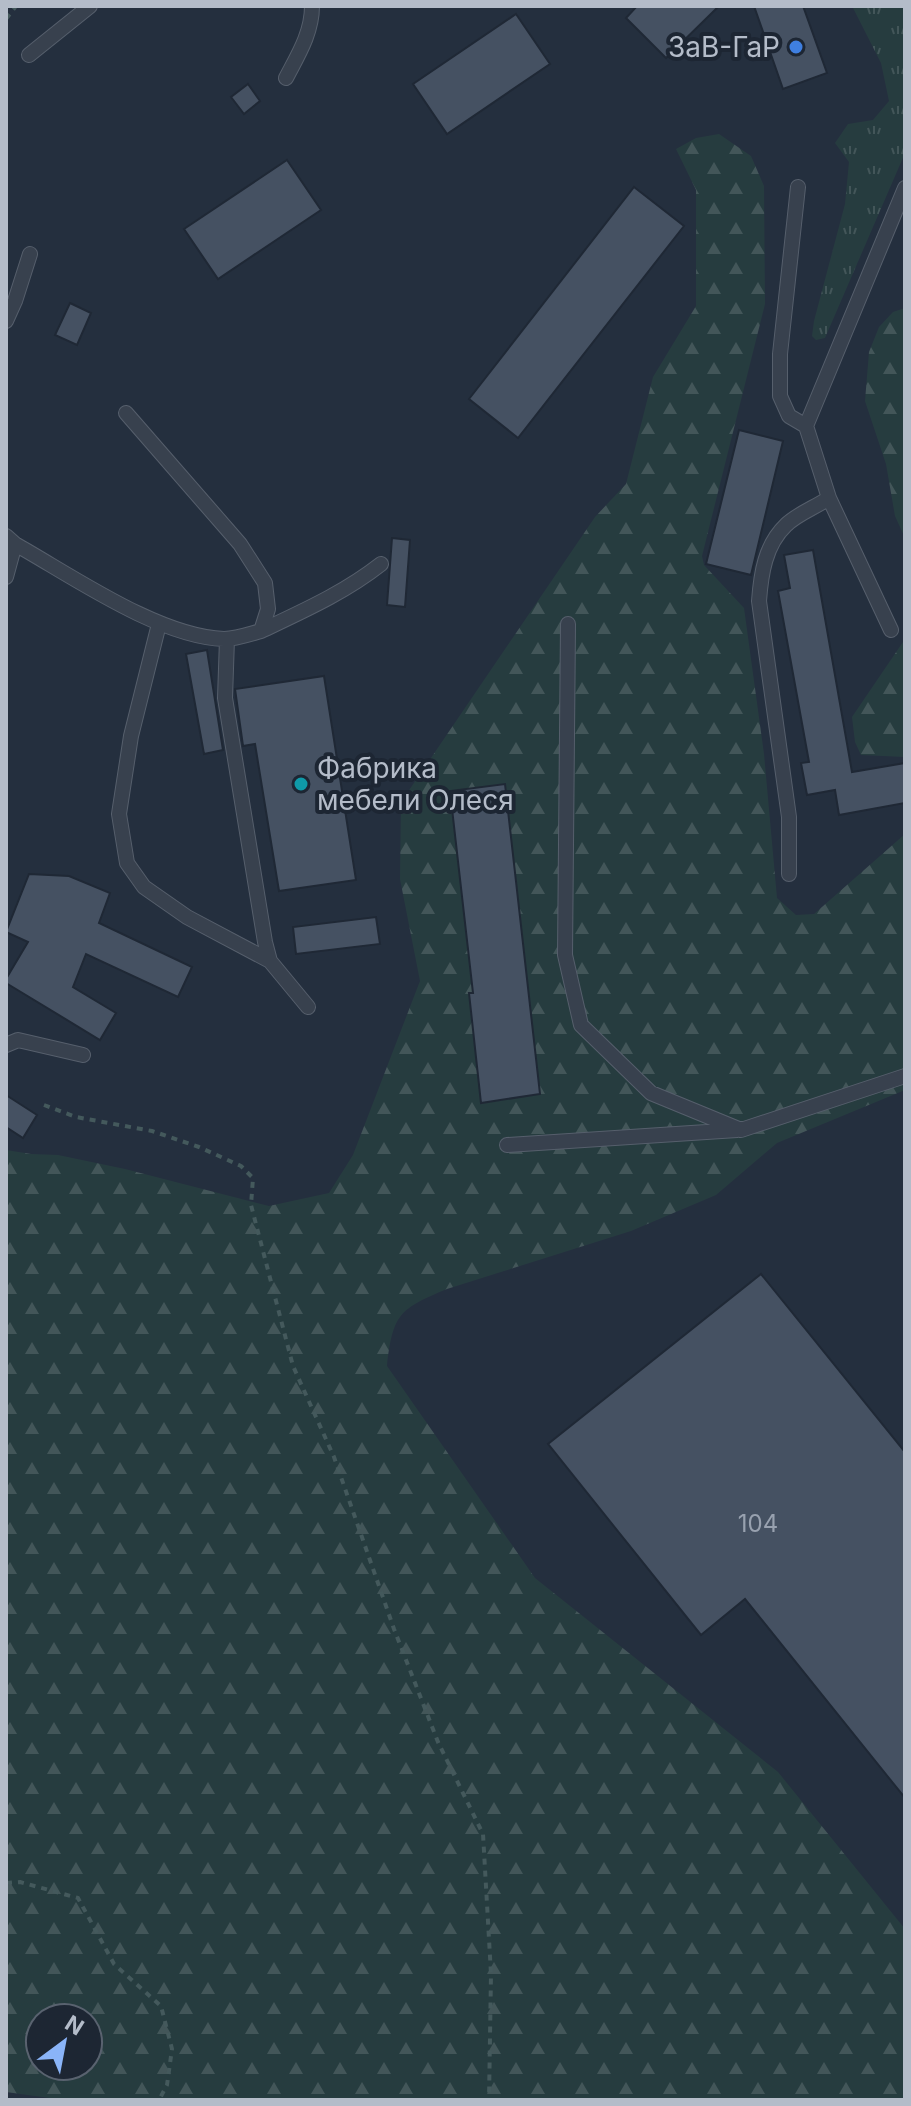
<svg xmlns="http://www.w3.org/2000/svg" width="911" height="2106" viewBox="0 0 911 2106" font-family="Inter,sans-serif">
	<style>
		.grass { fill: url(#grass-tufts) }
		.forest { fill: url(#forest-firs); fill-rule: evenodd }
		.building { fill: #455162; stroke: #1f2835; stroke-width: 2 }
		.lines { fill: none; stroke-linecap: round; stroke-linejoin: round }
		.service-casing { stroke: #565f6c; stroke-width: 16 }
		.path { stroke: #44595c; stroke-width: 4; stroke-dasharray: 6 6; stroke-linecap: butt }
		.service { stroke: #38414e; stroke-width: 14 }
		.shop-dot { fill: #3f7fe0; stroke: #1d2633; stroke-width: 3 }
		.culture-dot { fill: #0f9aa8; stroke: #1d2633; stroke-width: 3 }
		.labels { text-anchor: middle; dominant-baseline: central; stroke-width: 8; stroke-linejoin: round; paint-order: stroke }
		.number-label { font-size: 24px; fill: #98a1af }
		.poi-label { font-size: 28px; fill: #b4bcc9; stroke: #1d2633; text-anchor: end }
	</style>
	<defs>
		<pattern id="grass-tufts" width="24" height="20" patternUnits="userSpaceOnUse" patternTransform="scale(2)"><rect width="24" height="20" fill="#263c3f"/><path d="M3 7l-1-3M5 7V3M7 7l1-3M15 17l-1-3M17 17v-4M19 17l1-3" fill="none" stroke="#435659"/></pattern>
		<pattern id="forest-firs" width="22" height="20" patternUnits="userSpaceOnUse" patternTransform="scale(2)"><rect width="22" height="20" fill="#263c3f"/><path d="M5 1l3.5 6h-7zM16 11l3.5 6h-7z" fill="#435659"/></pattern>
	</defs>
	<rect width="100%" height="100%" fill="#242f3e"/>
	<path class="grass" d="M852,6H905V153L825,338L816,340L812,336L814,321L845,204L849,162L835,143L848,124L873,120L889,101L881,63Z"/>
	<path class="forest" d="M719,134L751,156L764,186L765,304L702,556L704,565L744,608L764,754L777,898L796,915L814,914L905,834V1090L777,1143L716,1195L631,1231L447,1289C399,1309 393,1314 387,1366L535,1578L778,1772L905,1929V2100H64L6,2092V1150L31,1154L58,1155L125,1169L269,1206L329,1193L353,1155L420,981L400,879L401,802L595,517L626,484L653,377L696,306V190L676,149L696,138ZM40,2018H88V2066H40Z
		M905,308V538L895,516L886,464L865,401L869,352L879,327L893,312Z
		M905,639V757L861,755L855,742L852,717Z"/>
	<path class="building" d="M637,6H719L666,58L626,18Z
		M754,6H803L827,73L783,89Z
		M516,14L550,64L447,134L413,84Z
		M248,84L260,101L244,114L231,97Z
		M287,160L321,210L218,279L184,229Z
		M634,187L684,226L518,438L469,399Z
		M70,303L91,313L77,345L55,335Z
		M739,430L783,441L751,575L706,564Z
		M392,538L410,540L405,607L387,605Z
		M813,550L852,772L905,763V803L839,815L835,790L807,795L801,763L809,762L778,591L790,588L784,555Z
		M207,650L223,750L204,754L186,654Z
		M324,676L356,880L279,891L255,744L243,746L235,689Z
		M505,784L540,1094L481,1103L469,993H473L450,791Z
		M29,874L69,876L110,893L99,923L192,967L178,997L86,954L73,987L116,1013L100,1040L6,983V979L28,942L6,932Z
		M376,917L380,944L296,954L293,927Z
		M6,1095L37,1115L23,1138L6,1127Z
		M761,1274L905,1452V1798L745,1599L701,1635L548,1444Z"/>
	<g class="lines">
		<defs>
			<path id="service" d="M29,55L90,6
				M286,78C298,55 312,33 312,6
				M798,187L780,354V396L789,416L806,426
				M6,321L15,301L30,254
				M6,536L15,544C72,576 159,637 224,639C236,639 250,634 261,631L268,609L265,583L240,544L126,413
				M6,577L15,544
				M159,624L131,736L119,814L127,863L144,887L187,917L270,961
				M568,624L565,955L581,1025L651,1093L741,1130L905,1076
				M891,630L829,498L806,426L905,188
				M261,631C303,611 344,593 381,564
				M227,639L225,698L265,942L270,961L308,1007
				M789,874V817L759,601C761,574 765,545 786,525C797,514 816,507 829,498
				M6,1045L18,1040L83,1055
				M507,1145L737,1130"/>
		</defs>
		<use href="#service" class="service-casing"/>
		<path class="path" d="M6,19L16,6
			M44,1105L76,1117L152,1131L199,1147L241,1166L253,1178L251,1205L293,1366L334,1457L394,1629L438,1742L483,1834L491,1974L489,2100
			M6,1883L20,1882L78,1898L114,1964L161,2006L172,2049L167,2085L159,2100"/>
		<use href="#service" class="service"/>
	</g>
	<circle class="shop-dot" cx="796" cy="47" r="8"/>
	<circle class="culture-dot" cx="301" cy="784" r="8"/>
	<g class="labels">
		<g class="number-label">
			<text x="758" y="1523">104</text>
		</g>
		<g class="poi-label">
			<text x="780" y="47">ЗаВ-ГаР</text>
			<text x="317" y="768" text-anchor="start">Фабрика<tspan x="317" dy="32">мебели Олеся</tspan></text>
		</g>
	</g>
	<rect width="911" height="2106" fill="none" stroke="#b4bcc9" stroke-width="16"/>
	<g transform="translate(64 2042) rotate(32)"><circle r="38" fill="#1d2633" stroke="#59626f" stroke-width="2"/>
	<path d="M0-6L14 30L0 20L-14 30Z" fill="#8ab4f8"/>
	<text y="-12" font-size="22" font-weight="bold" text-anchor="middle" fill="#b4bcc9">N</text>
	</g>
</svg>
